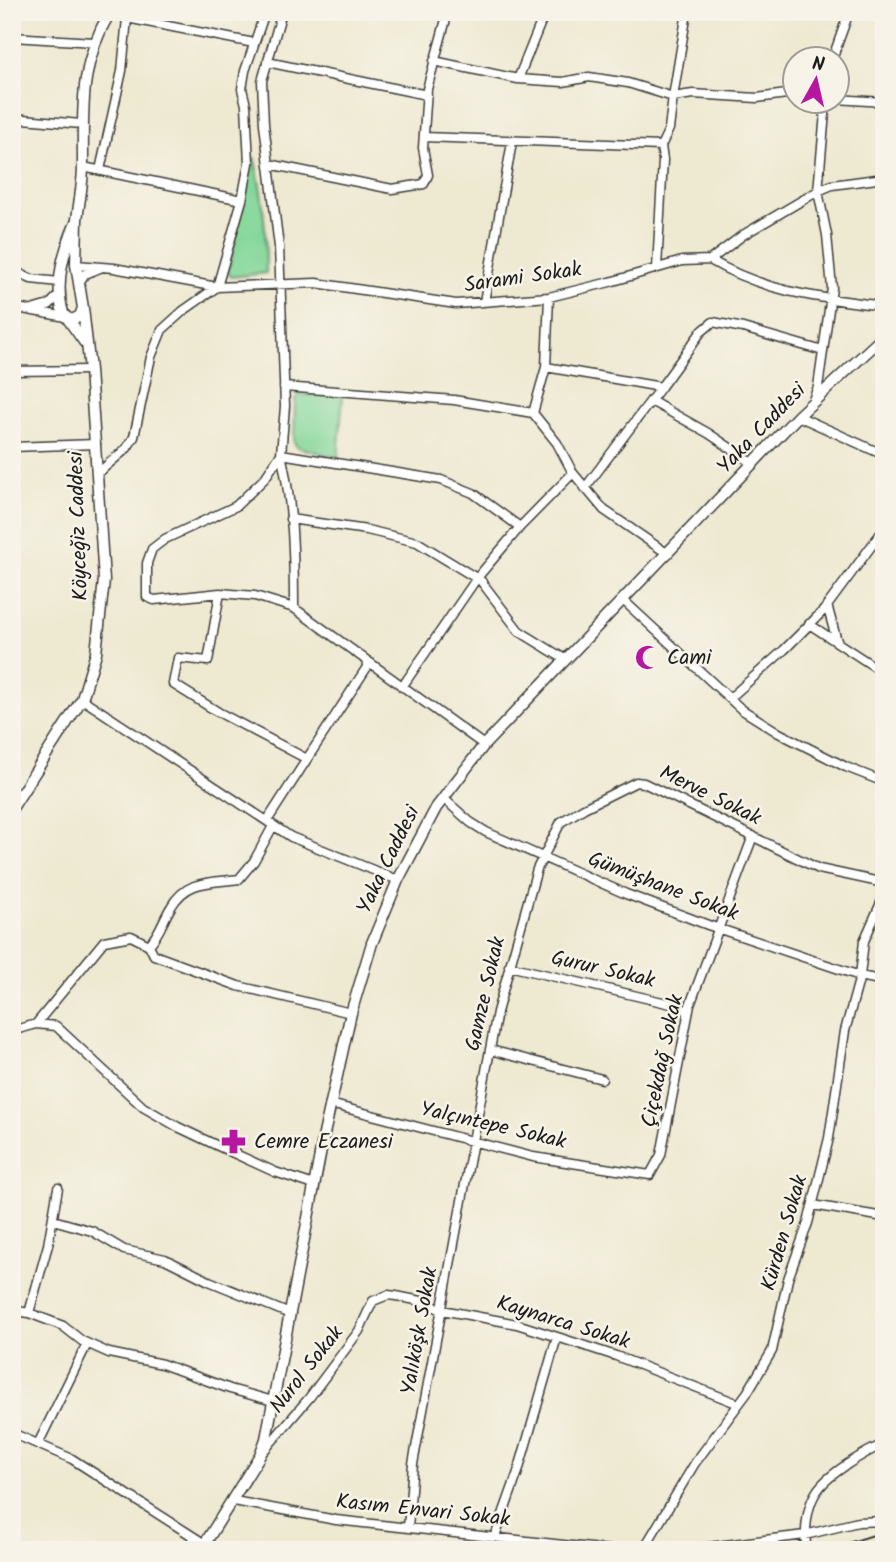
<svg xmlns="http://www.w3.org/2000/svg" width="896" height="1562" viewBox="0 0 896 1562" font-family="Kalam,sans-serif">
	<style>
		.green { fill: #83d79a; stroke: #507a5b; stroke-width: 2 }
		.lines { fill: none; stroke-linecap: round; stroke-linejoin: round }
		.minor-casing { stroke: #3c3b37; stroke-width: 11 }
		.tertiary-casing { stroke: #3c3b37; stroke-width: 13 }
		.secondary-casing { stroke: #3c3b37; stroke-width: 14 }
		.minor { stroke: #fff; stroke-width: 8 }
		.tertiary { stroke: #fff; stroke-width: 10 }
		.secondary { stroke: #f7e8c3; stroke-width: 10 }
		.labels { text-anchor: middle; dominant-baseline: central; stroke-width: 5; stroke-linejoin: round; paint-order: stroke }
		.street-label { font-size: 21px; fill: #1c1c1c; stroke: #f7f3e8 }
		.poi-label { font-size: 21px; fill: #1c1c1c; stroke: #f7f3e8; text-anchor: start }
	</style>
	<rect width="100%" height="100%" fill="#f7f3e8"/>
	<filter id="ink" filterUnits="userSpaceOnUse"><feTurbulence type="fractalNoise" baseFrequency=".0143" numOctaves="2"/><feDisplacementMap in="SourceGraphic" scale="14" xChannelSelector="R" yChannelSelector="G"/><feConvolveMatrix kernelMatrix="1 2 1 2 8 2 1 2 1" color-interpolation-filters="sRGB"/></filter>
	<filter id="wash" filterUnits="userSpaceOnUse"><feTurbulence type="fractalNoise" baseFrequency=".00686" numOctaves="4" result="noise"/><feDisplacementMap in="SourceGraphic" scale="28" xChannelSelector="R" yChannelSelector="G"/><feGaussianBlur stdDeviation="1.57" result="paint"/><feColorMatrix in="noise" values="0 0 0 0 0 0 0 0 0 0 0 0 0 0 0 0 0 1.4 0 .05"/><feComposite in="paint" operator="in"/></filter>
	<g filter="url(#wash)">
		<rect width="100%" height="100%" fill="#eee9d1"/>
		<path class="green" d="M254,157C264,196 266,233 266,273L231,277L228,272Z
			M299,395H343L338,458L297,447L294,442L295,400Z"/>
	</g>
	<g filter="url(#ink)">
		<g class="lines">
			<defs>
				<path id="minor" d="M128,12L127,18L254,43
					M282,12L262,81L264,124L279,247L285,406L281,454L265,478L236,506L165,539L152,549L147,563V597L154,600L220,593L255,596L294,608L484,745
					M12,37L94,42
					M832,60L849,12
					M434,61L518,79L545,12
					M267,62L427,95
					M518,79L563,82L589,77L628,83L673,97L687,12
					M836,99L884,102
					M12,118L81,124
					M424,137L661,146L663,160L657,268
					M661,146L669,129L673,97L693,94L757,98L794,93
					M269,164L392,189L424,184L428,175L423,148L427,89L448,12
					M83,167L242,200L217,287L183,311L162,330L151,357L134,437L127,448L98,473
					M100,170L122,71L127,18
					M242,200L249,163L246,105L242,89L245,71L265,12
					M710,260C766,293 821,298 884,306
					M76,265L114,268L217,287L316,283L456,304L549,297L610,282L682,261L710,260L743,235L818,191L832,185L884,178
					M12,270L31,279L59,282
					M80,281L85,274L100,268
					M484,302L512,142
					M12,307L66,317
					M35,309L49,305L60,294
					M546,367L661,387L585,488
					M12,371L90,370
					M284,387L454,400L533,413L557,443L573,473L520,527L473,493L441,480L281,454C293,504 294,557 294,608
					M661,387L701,332L713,322L743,328L823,351
					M813,400L818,387L832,288L827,235L818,191L826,102
					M651,401L708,433L754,464
					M533,413L546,367L549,297
					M798,416L884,455
					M12,447L96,444
					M573,473L604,510L668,554
					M290,519L367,530L417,542L481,581L519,631L566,660
					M12,569V588
					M220,593L208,661L178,658L173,684L218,712L307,759L369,664
					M623,600L741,709L779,733L846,767L884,782
					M827,605L837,641
					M809,624L884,673
					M402,687L477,578L520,527
					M730,698L784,650L824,610L884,529
					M82,699L291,837L398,880
					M443,798L470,822L486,832L626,894L708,925L860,976L884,981
					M267,821L307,759
					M149,945L154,955L238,986L351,1013
					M509,966L671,1004L688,1011
					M36,1024L104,941L131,936L149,945C160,933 163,920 171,907C187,879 211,883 239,879L254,861L273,826
					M12,1031L36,1024L56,1026L143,1107L178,1127L218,1146L275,1172L314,1185
					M490,1050L602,1079
					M330,1104L533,1157L650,1175L661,1155L690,1005L753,836
					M813,1205L884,1217
					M53,1220L92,1231L124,1250L165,1259L209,1281L290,1314
					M12,1310L29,1313L63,1326L82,1341L109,1353L162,1364L230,1389L273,1401
					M29,1313L48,1245L58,1188
					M12,1433L72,1459L205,1544
					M38,1444L87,1344
					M262,1453L309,1398L359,1331L373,1301L388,1295L396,1296L421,1301L442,1310L517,1324L616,1356L739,1404
					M234,1501L336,1520L609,1550
					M408,1528L413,1464L497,1012L537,869L561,822L584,808L636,782L644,783L819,869L884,883
					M495,1537L518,1472L557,1337
					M643,1550L695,1463L747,1393L772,1351L788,1279L808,1223L829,1138L845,1031L860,976L864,941L884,896
					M685,1550L805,1535L858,1522L884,1521
					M806,1550C805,1531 806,1507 817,1491C828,1474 865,1452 884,1444"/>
				<path id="tertiary" d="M77,220L76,265L83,308L80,316L72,320L66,317L63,313C54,281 64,250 77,220Z
					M77,220C79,202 83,184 83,166C83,107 79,65 110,12
					M68,319L85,343
					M12,808L82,699L96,653L104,580L90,370L83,308
					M201,1550L260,1455L266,1439L324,1134L351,1013L372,943L398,880L436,808L484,745L798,416L884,336"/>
				<path id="secondary" d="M846,1550L884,1538
					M878,1550L884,1548"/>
			</defs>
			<use href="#minor" class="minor-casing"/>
			<use href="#tertiary" class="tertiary-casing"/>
			<use href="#secondary" class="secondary-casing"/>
			<use href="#minor" class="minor"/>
			<use href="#tertiary" class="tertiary"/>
			<use href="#secondary" class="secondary"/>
		</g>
	</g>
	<defs>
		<symbol id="mosque-bare" viewBox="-9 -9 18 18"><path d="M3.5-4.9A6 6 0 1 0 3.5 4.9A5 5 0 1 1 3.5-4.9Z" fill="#b5179e" stroke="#f7f3e8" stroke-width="2.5" paint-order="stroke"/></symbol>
		<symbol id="pharmacy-bare" viewBox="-9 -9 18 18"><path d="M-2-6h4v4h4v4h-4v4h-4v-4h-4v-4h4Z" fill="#b5179e" stroke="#f7f3e8" stroke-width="2.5" paint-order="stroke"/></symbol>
	</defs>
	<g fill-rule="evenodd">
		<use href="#mosque-bare" x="630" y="640" width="35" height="35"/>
		<use href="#pharmacy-bare" x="216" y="1124" width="35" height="35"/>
	</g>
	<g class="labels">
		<g class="street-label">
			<text transform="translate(523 278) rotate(-8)">Sarami Sokak</text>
			<text transform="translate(762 429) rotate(-46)">Yaka Caddesi</text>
			<text transform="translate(79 526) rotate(-92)">Köyceğiz Caddesi</text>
			<text transform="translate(710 796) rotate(26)">Merve Sokak</text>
			<text transform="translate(389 860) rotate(-64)">Yaka Caddesi</text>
			<text transform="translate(663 887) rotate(21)">Gümüşhane Sokak</text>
			<text transform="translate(603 970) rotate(13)">Gurur Sokak</text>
			<text transform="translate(486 994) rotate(-77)">Gamze Sokak</text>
			<text transform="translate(663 1061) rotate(-78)">Çiçekdağ Sokak</text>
			<text transform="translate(493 1126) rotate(13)">Yalçıntepe Sokak</text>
			<text transform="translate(785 1233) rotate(-74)">Kürden Sokak</text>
			<text transform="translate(563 1323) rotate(17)">Kaynarca Sokak</text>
			<text transform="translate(420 1331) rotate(-80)">Yalıköşk Sokak</text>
			<text transform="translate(307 1370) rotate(-52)">Nurol Sokak</text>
			<text transform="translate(423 1511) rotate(6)">Kasım Envari Sokak</text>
		</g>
		<g class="poi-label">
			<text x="667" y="658">Cami</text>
			<text x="254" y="1142">Cemre Eczanesi</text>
		</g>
	</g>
	<rect width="896" height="1562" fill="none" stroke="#f7f3e8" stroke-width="42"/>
	<g transform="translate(816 80) rotate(8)"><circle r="33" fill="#f7f3e8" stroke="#9f9d96" stroke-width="2"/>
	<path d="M0-5L12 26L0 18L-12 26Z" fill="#b5179e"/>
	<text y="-10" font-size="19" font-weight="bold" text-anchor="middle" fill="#1c1c1c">N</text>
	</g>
</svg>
